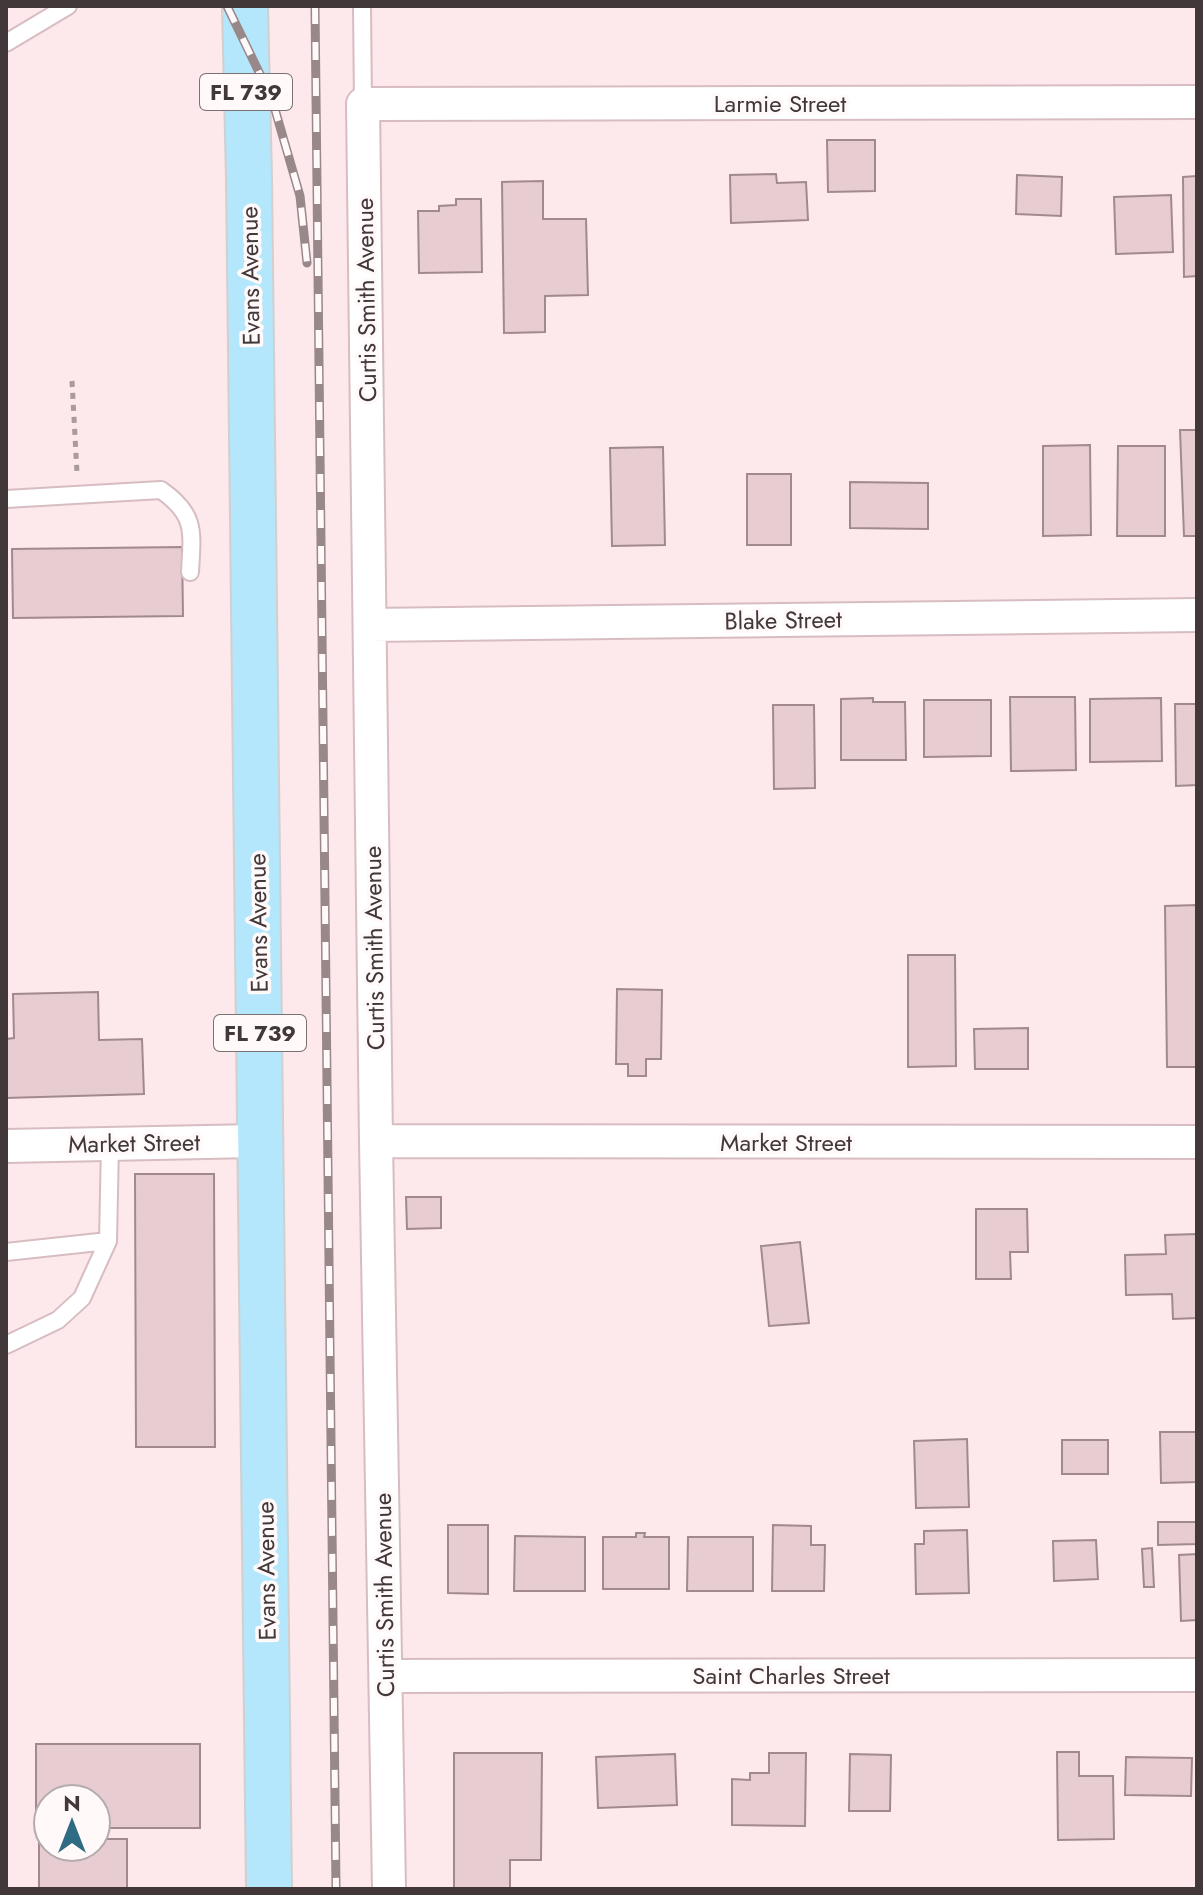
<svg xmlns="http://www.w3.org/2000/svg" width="1203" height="1895" viewBox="0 0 1203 1895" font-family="Jost,sans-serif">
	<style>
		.building { fill: #e7cdd1; stroke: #a2898d; stroke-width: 2 }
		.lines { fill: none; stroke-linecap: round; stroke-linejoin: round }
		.service-casing { stroke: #d7bdc1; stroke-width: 20 }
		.minor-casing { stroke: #d7bdc1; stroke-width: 36 }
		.primary-casing { stroke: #d2cfcf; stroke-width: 48 }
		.path { stroke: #aa9a9c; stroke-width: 5; stroke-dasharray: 6 6; stroke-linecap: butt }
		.service { stroke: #fff; stroke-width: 16 }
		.minor { stroke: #fff; stroke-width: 32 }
		.primary { stroke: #b4e7fb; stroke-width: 44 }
		.rail-casing { stroke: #98888a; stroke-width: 9 }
		.rail { stroke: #fff9fa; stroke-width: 6; stroke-dasharray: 18; stroke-linecap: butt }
		.labels { text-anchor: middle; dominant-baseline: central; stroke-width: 7; stroke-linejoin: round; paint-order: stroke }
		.shield { fill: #fff9fa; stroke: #7b7173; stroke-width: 2 }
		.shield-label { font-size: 22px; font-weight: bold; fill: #423739 }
		.street-label { font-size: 24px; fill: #423739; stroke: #fff9fa }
	</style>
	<rect width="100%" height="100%" fill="#fde8eb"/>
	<path class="building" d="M827,140H875V191L828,192Z
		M776,174L777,183L806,182L808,220L731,223L730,175Z
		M1017,175L1062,177L1061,216L1016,214Z
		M1197,176V276L1184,277L1183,177Z
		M543,181V219H586L588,295L545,296V332L504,333L502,182Z
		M1171,195L1173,252L1116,254L1114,197Z
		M456,199H481L482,272L419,273L418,211H439V206L456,205Z
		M1180,430H1197V536H1184Z
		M1090,445L1091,535L1043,536V446Z
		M1118,446H1165V536H1117Z
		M663,447L665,545L612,546L610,448Z
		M747,474H791V545H747Z
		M850,482L928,483V529L850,528Z
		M182,547L183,616L13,618L12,549Z
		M1010,697H1075L1076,770L1011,771Z
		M873,698V702H905L906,760H841V699Z
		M1161,698L1162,761L1090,762V699Z
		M924,700H991V756L924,757Z
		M1175,704H1197V785L1176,786Z
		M773,705H814L815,788L774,789Z
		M1197,905V1067H1167L1165,906Z
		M908,955H955L956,1066L908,1067Z
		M617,989L662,990L661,1059H646V1076H628V1064H616Z
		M98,992L99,1040L142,1039L144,1094L6,1098V1039L14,1038L13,994Z
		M1028,1028V1069H975L974,1029Z
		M135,1174H214L215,1447H136Z
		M406,1197H441V1228L407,1229Z
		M976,1209H1027L1028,1252H1010L1011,1279H976Z
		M1197,1234V1318L1173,1319L1172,1294L1126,1295L1125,1255L1166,1254L1165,1235Z
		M800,1242L809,1323L769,1326L761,1246Z
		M1160,1432H1197V1482L1161,1483Z
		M967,1439L969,1507L916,1508L914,1441Z
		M1062,1440H1108V1474H1062Z
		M1158,1522H1197V1544L1158,1545Z
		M448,1525H488V1594L448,1593Z
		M773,1525L811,1526V1545H825L824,1591H772Z
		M967,1530L969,1593L916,1594L915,1544H924V1531Z
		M636,1533H645L644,1537H669V1589H603V1537H636Z
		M515,1536L585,1537V1591H514Z
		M688,1537H753V1591H687Z
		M1096,1540L1098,1579L1054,1581L1053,1541Z
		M1152,1548L1154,1587H1144L1142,1549Z
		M1197,1554V1620L1181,1621L1179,1555Z
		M36,1744H200V1828H96V1799H48V1828H36Z
		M1057,1752H1079V1776H1113L1114,1839L1058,1840Z
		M454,1753H542L541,1860H510V1889H454Z
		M769,1753H806L805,1826L732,1825V1779L750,1780V1773H769Z
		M675,1754L677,1805L598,1808L596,1757Z
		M850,1754L891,1755L890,1811H849Z
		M1126,1757L1192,1758L1191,1796L1125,1795Z
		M39,1839H48V1847H96V1839H127V1889H39Z"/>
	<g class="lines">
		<defs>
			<path id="service" d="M362,6L363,104
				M6,43L68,6
				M6,499L161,490C197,515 192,533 190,572
				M6,1252L108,1241L110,1144
				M6,1345L58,1320L82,1298L108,1241"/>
			<path id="minor" d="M370,625L1197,615
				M376,1141L1197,1142
				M6,1146L261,1141
				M386,1676L1197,1675
				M389,1889L376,1141L363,104L1197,102"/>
			<path id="primary" d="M245,6L249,178L269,1889"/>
		</defs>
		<use href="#service" class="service-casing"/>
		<use href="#minor" class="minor-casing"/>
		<use href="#primary" class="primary-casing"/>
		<path class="path" d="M72,381L77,473"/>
		<use href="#service" class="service"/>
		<use href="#minor" class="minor"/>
		<use href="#primary" class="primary"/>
		<defs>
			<path id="rail" d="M227,6L272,99L300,196L307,263
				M315,6L336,1889"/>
		</defs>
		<use href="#rail" class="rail-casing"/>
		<use href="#rail" class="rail"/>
	</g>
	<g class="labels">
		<g class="shield">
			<rect x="200" y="74" width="92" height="36" rx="6"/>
			<rect x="214" y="1015" width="92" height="36" rx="6"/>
		</g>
		<g class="shield-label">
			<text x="246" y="92">FL 739</text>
			<text x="260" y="1033">FL 739</text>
		</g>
		<g class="street-label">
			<text x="780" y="103">Larmie Street</text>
			<text transform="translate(250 276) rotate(-91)">Evans Avenue</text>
			<text transform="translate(366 300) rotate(-91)">Curtis Smith Avenue</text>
			<text transform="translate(783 620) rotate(-1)">Blake Street</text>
			<text transform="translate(258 923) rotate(-91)">Evans Avenue</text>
			<text transform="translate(374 948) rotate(-91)">Curtis Smith Avenue</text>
			<text x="786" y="1142">Market Street</text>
			<text transform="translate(134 1143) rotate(-1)">Market Street</text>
			<text transform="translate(266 1571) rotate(-91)">Evans Avenue</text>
			<text transform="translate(384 1595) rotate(-91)">Curtis Smith Avenue</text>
			<text x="791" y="1675">Saint Charles Street</text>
		</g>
	</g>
	<rect width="1203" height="1895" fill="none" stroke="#423739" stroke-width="16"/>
	<g transform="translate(72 1823)"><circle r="38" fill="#fff9fa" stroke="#b3abad" stroke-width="2"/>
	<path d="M0-6L14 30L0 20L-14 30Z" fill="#2f6c83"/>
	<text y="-12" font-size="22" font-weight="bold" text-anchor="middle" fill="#423739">N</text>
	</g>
</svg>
